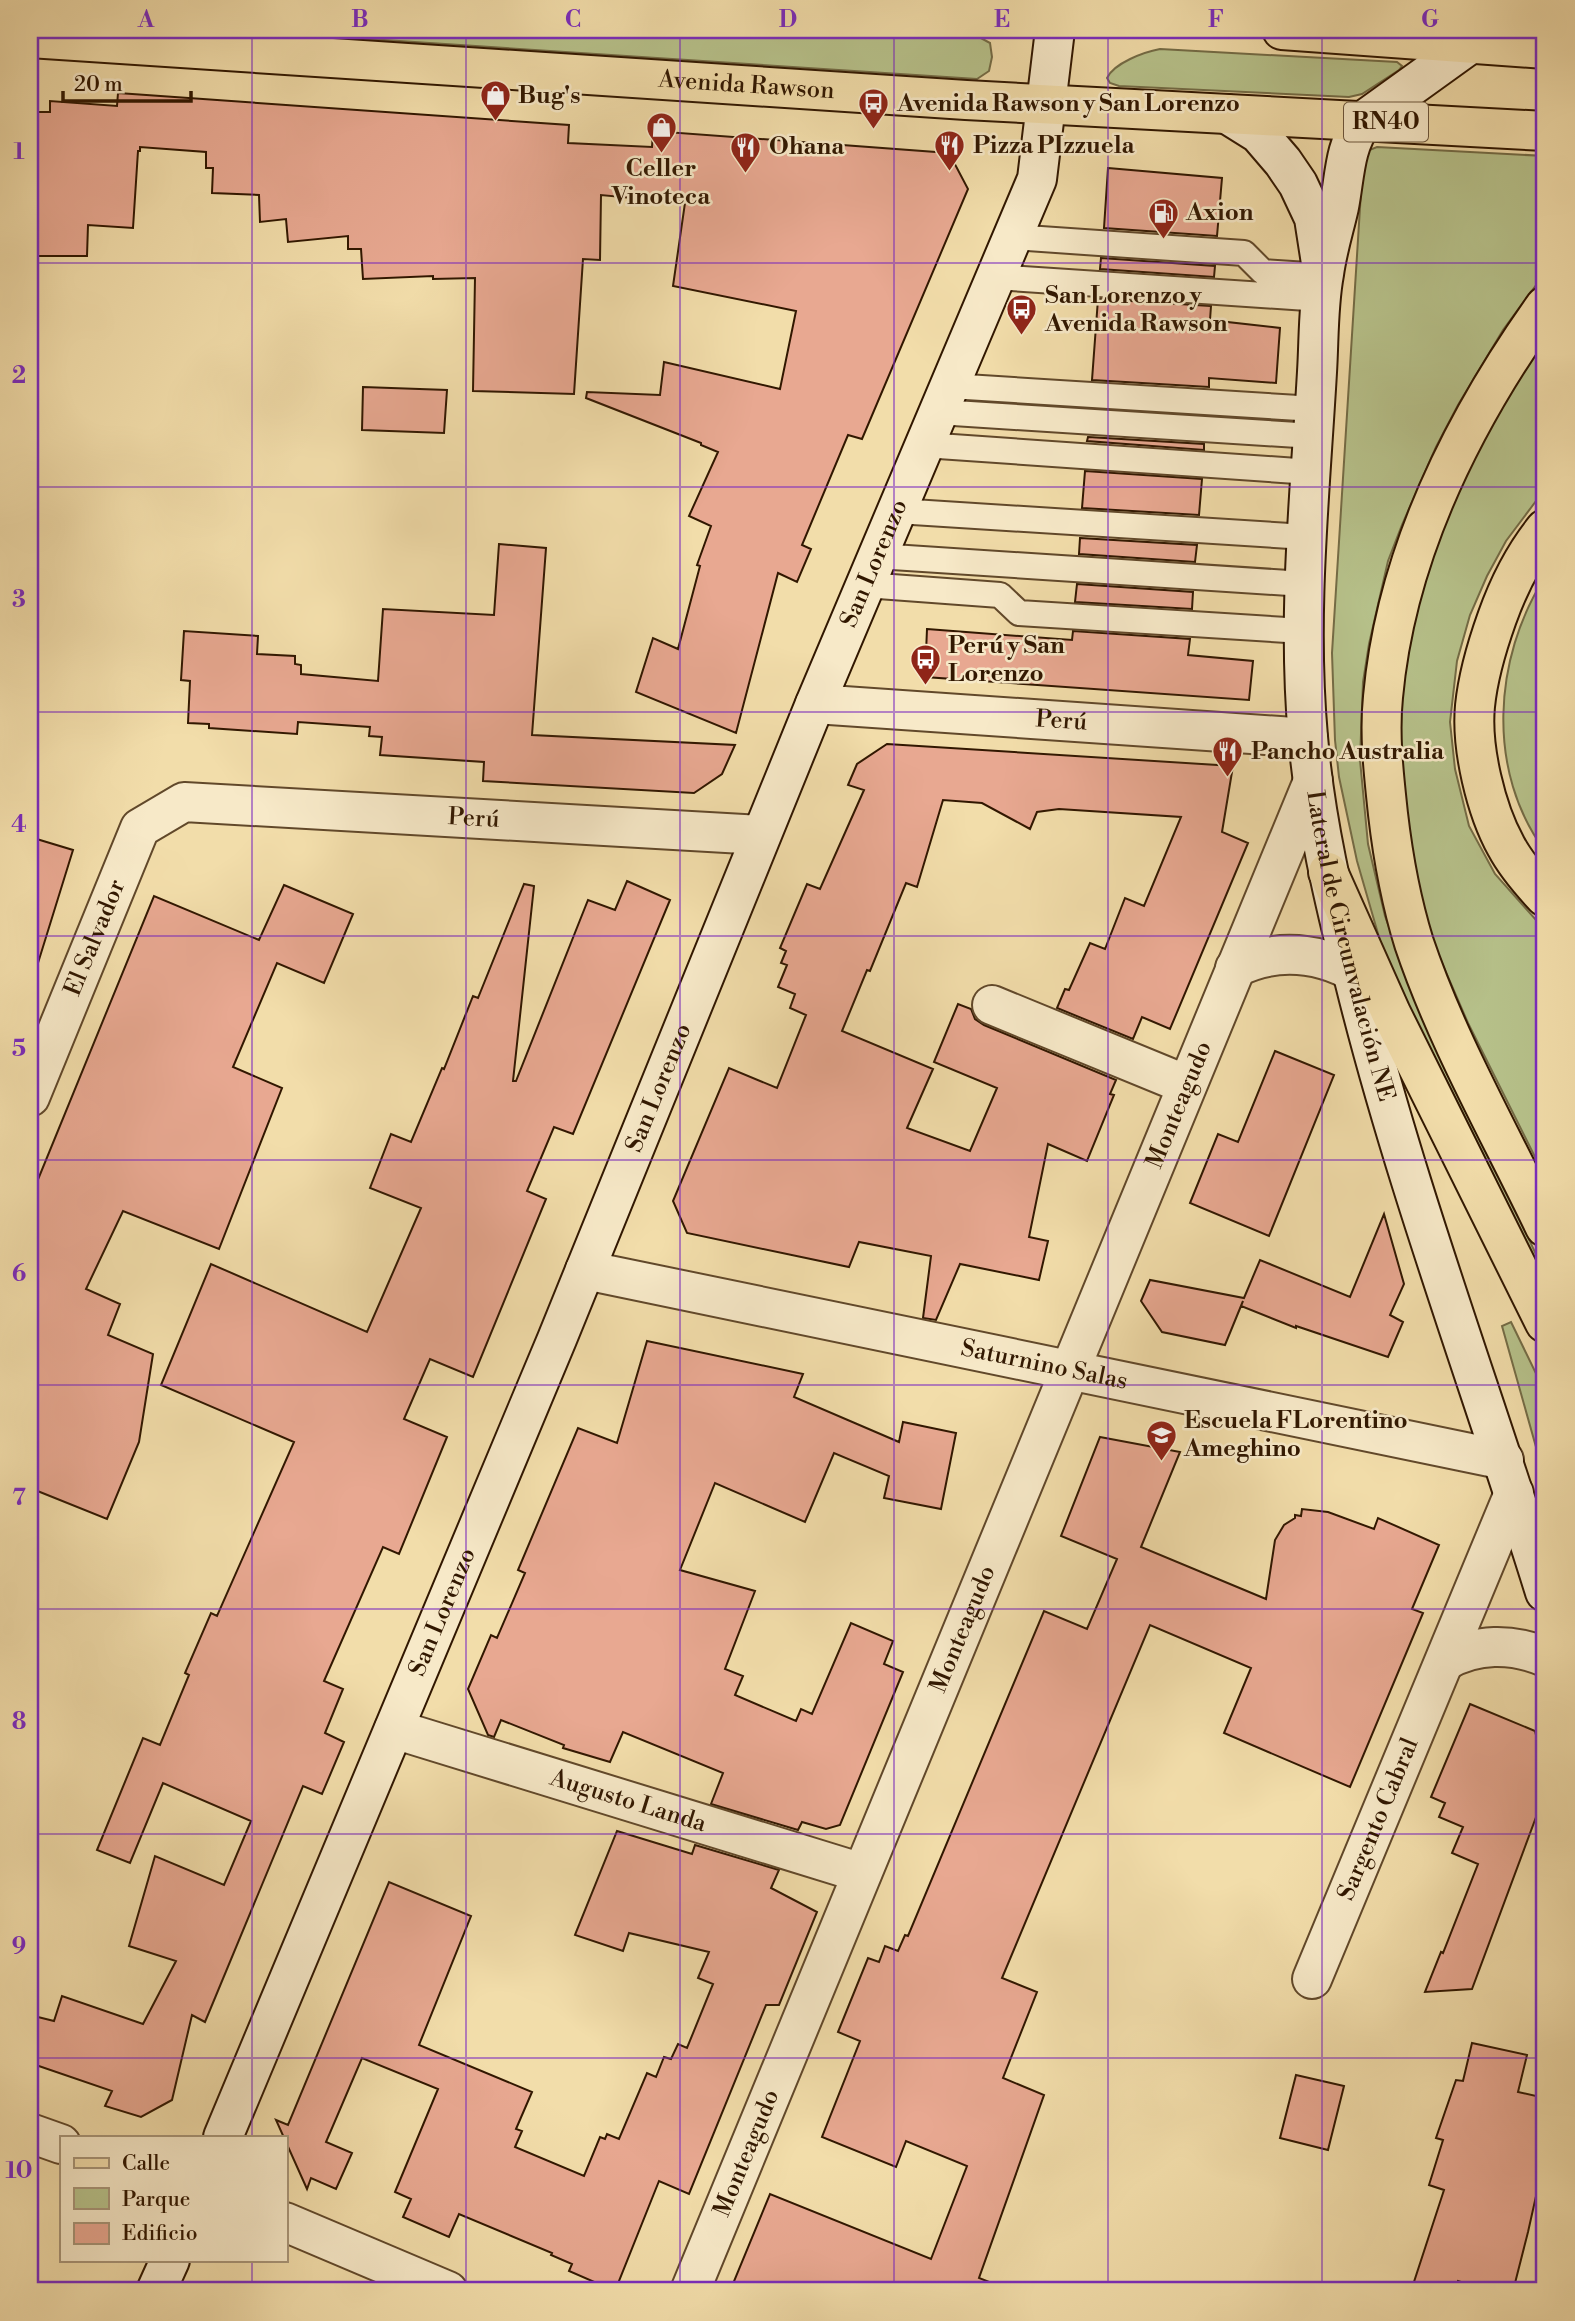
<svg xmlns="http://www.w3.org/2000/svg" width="1575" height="2321" viewBox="0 0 1575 2321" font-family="'Libre Bodoni',serif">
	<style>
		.green { fill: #b7c28b; stroke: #746c46; stroke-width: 2 }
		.building { fill: #e8a891; stroke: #311700; stroke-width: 2 }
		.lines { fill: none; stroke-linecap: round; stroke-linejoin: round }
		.lane-casing { stroke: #61482a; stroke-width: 28 }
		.street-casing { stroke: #61482a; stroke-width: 42 }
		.secondary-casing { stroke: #311700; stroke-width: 42 }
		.primary-casing { stroke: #311700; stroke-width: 42 }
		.highway-casing { stroke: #311700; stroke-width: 42 }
		.lane { stroke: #f7e9c8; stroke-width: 24 }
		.street { stroke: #f7e9c8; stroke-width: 38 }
		.secondary { stroke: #f7e9c8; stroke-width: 38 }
		.primary { stroke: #f2ddaa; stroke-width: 38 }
		.highway { stroke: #f2ddaa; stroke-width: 38 }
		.grid { fill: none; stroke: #7b2cbf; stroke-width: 2; stroke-opacity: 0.55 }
		.labels { text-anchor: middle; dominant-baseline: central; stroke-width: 5; stroke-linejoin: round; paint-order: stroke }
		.shield { fill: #f7e9c8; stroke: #6c563c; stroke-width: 2 }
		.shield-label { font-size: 23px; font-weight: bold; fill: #311700 }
		.street-label { font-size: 24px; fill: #311700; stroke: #f7e9c8 }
		.poi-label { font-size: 24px; font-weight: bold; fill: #311700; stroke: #f7e9c8; text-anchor: start }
		.neatline { fill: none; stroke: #7b2cbf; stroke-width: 2.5 }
		.grid-label { font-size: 23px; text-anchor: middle; font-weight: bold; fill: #7b2cbf }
	</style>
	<rect width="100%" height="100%" fill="#f2ddaa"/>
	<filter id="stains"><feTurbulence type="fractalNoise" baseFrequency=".00286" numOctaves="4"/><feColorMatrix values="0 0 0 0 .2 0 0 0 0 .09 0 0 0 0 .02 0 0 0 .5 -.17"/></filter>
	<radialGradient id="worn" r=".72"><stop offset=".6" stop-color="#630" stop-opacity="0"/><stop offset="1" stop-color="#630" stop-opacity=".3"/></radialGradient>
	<path class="green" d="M231,30H872L979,37L990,43L992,57L989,71L977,79Z
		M1160,49L1397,62L1402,66L1399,70L1362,94L1349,97L1119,86L1110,83L1107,78C1114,63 1144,52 1160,49Z
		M1377,147L1545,156V273L1503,330L1458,405L1436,447L1402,525L1388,561L1369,644L1363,682L1360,760L1368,844L1385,916L1404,968L1545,1274V1287L1470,1137L1383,951L1357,861L1339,777L1335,740L1332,653L1363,160L1367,151Z
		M1545,339V489L1506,541L1487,576L1470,615L1457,661L1450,722L1455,769L1469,826L1495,874L1545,930V1177L1468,1023L1432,940L1420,901L1400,776V736L1402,688L1418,594L1451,504L1502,405Z
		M1545,577V851C1486,772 1493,658 1545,577Z
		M1511,1322L1545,1392V1479L1502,1326Z"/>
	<path class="building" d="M118,93L569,125L568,143L652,147L653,131L949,153L968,189L862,439L848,435L802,545L811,549L797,582L778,573L736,733L636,692L653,638L678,649L700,566L697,565L711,526L689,516L718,452L701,445V443L586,398L587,392L660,395L664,362L780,389L796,311L673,286L685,203L601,195L600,260L583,259L574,394L473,391L475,278L433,279V276L363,279L361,249H348V236L288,242L286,219L260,222L259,195L212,193L213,168H206V152L140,147V151H138L133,228L88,225L87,256H30V112H50V101L117,106Z
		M1108,168L1222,178L1217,236L1104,228Z
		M1101,258L1215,266L1214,277L1100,269Z
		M1098,299L1211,306L1210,320L1280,328L1276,383L1209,378V387L1092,380Z
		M363,387L447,390L444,433L362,430Z
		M1088,437L1204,444V450L1087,441Z
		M1085,471L1202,479L1199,515L1082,508Z
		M1080,538L1197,545L1195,562L1079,554Z
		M499,544L546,548L532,735L735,745L722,774L694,793L483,781L484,762L380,755L382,737L369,736L370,727L298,722L297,734L209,728V724L188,723L190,681L181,680L184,631L258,636L257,654L295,656V664L301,665V674L378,681L383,609L494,615Z
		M1077,584L1193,592L1192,609L1075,602Z
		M927,629L1072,640L1073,631L1190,639L1188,655L1253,661L1249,700L925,677Z
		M887,744L1233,766L1222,832L1248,843L1170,1029L1142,1017L1133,1039L1057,1008L1065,989L1069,990L1090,943L1105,949L1125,898L1144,906L1181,817L1059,809L1037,812L1030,829L982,803L943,800L917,887L906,883L870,971L867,970L842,1031L933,1069L907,1128L970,1151L997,1088L934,1062L958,1004L971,1009L975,1019L984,1025L1116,1080L1110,1094L1114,1095L1087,1161L1048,1144L1029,1237L1048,1241L1039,1280L960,1264L936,1320L923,1318L931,1256L859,1242L849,1267L687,1233L673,1201L729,1068L777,1088L806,1015L790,1008L795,994L778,987L787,965L781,963L786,951L780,948L807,884L820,889L864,790L848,785L857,764Z
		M30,837L73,850L38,963L30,962Z
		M627,881L670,900L573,1134L554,1127L527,1191L546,1199L473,1377L430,1359L404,1419L447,1437L399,1554L383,1547L324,1681L343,1689L325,1733L344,1742L322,1794L303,1786L205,2022L192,2015L172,2100L141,2117L105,2106L112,2091L30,2063V2015L54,2021L62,1996L143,2024L176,1961L129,1946L155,1856L224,1885L251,1821L163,1783L130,1863L97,1850L143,1738L160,1745L189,1675L185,1673L211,1613L217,1616L294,1442L161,1385L211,1264L367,1332L421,1208L370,1188L391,1134L411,1142L442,1068L444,1069L473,996L478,998L524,884L534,886L513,1081H516L588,900L615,910Z
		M284,885L353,914L324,983L277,963L233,1067L282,1088L219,1249L123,1211L86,1289L120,1304L108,1335L153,1354L139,1442L107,1519L30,1488V1199L154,896L259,940Z
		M1275,1051L1334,1075L1269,1236L1190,1203L1218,1134L1238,1142Z
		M1384,1214L1404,1284L1390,1315L1403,1322L1388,1357L1296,1326V1328L1241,1306L1243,1301L1225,1345L1162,1332L1141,1301L1150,1280L1244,1298L1260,1260L1350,1297Z
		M647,1341L803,1374L794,1397L899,1442L903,1422L956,1433L941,1509L884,1498L889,1476L834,1453L805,1522L715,1483L680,1570L755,1591L725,1669L743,1676L735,1695L796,1721L801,1709L812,1714L851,1623L893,1641L884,1664L903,1672L840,1825L826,1829L802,1822L798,1830L711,1804L723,1773L623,1732L610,1762L563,1748L564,1745L501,1720L494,1737L488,1735L468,1689L491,1635L497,1638L525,1573L518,1570L578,1428L617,1443Z
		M1100,1437L1180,1452L1141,1547L1266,1599L1275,1540L1284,1525L1295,1518V1515L1301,1516L1302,1509L1328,1512L1374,1529L1378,1518L1439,1545L1412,1609L1423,1613L1350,1787L1224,1733L1251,1668L1150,1625L1002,1978L1037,1992L1003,2078L1044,2095L979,2278L1007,2289L1006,2291H730L770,2194L931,2259L967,2166L906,2141L896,2167L822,2137L860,2041L838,2032L868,1958L879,1962L885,1946L898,1951L905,1935L908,1936L1044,1611L1087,1629L1117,1559L1061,1536Z
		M1470,1704L1535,1731L1545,1771V1793L1472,1989L1425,1992L1441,1952L1443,1953L1478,1864L1452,1853L1463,1827L1439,1817L1445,1803L1431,1797Z
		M617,1831L692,1854L695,1845L779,1870L771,1888L817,1912L779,2005H766L689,2194L659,2181L615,2291L569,2271L572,2264L551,2255L552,2253L459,2214L449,2237L403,2217L411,2199L395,2192L438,2089L362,2058L326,2142L352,2153L336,2189L311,2178L307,2189L276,2120L288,2125L389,1882L471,1916L419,2045L532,2092L516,2129L522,2131L515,2147L584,2176L600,2137L605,2139L607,2134L619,2139L647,2073L656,2077L664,2057L671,2059L678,2044L687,2048L713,1984L698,1978L709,1952L629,1933L623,1951L575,1935Z
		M1472,2043L1527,2055L1518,2092L1545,2098V2156L1528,2232L1513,2291H1490L1458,2281L1455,2291H1411L1444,2190L1429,2185L1443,2140L1436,2138L1456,2080L1463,2081Z
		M1296,2075L1344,2086L1328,2150L1280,2138Z"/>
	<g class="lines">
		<defs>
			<path id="lane" d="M1012,237L1244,253L1263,272L1323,276
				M995,277L1322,299
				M950,386L1315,409
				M938,412L1313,436
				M924,445L1311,472
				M897,511L1306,537
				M877,556L1304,584
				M865,585L1000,595L1019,613L1303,631"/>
			<g id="street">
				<path id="s1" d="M815,704L1308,738"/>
				<path d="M1235,968C1281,945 1334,953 1373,986"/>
				<path d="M992,1005L1187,1085"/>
				<path id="s2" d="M30,1097L140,828L184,802L761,835"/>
				<path id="s3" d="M585,1270L1504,1460"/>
				<path d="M1445,1661C1476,1643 1512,1643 1545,1657"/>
				<path id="s4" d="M394,1729L862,1873"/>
				<path id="s5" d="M1312,1979L1514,1493"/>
				<path d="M30,2133L61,2144"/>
				<path d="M285,2222L448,2291"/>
				<path id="s6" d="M690,2291L1313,781"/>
			</g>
			<g id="secondary">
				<path id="s7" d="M1470,44L1363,121C1344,147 1345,176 1339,207C1334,229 1327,251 1324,274C1318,306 1319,340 1317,372C1310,494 1297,615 1308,737C1315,820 1334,901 1355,983C1406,1189 1482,1389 1545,1592"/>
				<path d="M1227,114L1259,134L1283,162L1298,184L1314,218L1321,263"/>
				<path id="s8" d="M223,2137L557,1339L815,704L1037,179L1055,30"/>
				<path d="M156,2291L170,2260"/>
			</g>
			<g id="primary">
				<path d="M1282,30L1545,49"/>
				<path id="s9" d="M30,38L966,100L1545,131"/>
			</g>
			<path id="highway" d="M1545,306C1463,421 1396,554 1383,697C1379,736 1384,776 1388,814C1393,857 1401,901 1414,943C1447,1041 1500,1133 1545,1227
				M1545,529C1524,555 1508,587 1497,618C1487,646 1478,676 1475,706C1471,748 1486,810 1506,846C1516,865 1530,881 1545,897
				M1328,872L1391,1013L1545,1323"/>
		</defs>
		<use href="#lane" class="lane-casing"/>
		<use href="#street" class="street-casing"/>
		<use href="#secondary" class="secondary-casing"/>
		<use href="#primary" class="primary-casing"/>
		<use href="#highway" class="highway-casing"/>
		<use href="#lane" class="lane"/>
		<use href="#street" class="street"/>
		<use href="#secondary" class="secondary"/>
		<use href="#primary" class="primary"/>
		<use href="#highway" class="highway"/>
	</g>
	<path class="grid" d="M252,30V2137M466,30V2291M680,30V2291M894,30V2291M1108,30V2291M1322,30V2291M30,263H1545M30,487H1545M30,712H1545M30,936H1545M30,1160H1545M30,1385H1545M30,1609H1545M30,1834H1545M30,2058H1545M252,2260V2291"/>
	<defs>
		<symbol id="shop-pin" viewBox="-11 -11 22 30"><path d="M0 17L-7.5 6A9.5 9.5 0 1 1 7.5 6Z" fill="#8f2418" stroke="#f7e9c8"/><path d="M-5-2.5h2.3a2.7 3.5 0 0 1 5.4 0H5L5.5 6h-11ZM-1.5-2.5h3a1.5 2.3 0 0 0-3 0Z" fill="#fff"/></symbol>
		<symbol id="bus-pin" viewBox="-11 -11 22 30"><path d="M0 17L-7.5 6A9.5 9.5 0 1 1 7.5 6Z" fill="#8f2418" stroke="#f7e9c8"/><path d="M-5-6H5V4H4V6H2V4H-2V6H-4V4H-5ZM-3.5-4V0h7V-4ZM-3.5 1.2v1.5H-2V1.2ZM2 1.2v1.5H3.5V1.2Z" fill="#fff"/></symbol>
		<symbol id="restaurant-pin" viewBox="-11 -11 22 30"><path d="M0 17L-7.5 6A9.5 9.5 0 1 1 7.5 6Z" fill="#8f2418" stroke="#f7e9c8"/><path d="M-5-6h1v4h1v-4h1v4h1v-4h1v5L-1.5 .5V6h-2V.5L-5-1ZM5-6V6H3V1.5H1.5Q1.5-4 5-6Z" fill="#fff"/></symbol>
		<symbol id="fuel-pin" viewBox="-11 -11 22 30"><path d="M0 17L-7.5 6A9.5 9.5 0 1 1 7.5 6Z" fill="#8f2418" stroke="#f7e9c8"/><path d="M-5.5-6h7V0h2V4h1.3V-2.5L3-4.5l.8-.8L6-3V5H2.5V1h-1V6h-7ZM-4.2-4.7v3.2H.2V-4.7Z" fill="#fff"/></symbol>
		<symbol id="school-pin" viewBox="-11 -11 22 30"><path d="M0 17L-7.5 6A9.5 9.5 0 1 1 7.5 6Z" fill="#8f2418" stroke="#f7e9c8"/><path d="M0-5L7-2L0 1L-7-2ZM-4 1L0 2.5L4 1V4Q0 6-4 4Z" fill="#fff"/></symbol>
	</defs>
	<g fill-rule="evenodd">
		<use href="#shop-pin" x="478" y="78" width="35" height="47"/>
		<use href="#bus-pin" x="856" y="86" width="35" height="47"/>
		<use href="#shop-pin" x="644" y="110" width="35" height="47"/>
		<use href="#restaurant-pin" x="932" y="128" width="35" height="47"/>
		<use href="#restaurant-pin" x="728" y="130" width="35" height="47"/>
		<use href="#fuel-pin" x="1146" y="196" width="35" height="47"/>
		<use href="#bus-pin" x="1004" y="292" width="35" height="47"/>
		<use href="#bus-pin" x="908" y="642" width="35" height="47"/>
		<use href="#restaurant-pin" x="1210" y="734" width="35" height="47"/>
		<use href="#school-pin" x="1144" y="1418" width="35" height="47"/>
	</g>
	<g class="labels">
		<rect class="shield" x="1344" y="102.5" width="84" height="39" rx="5"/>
		<g class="shield-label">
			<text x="1386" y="122">RN40</text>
		</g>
		<g class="street-label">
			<text stroke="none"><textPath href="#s9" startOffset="718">Avenida Rawson</textPath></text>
			<text stroke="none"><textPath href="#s8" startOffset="1703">San Lorenzo</textPath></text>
			<text stroke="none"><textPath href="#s1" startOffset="247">Perú</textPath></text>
			<text stroke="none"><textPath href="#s2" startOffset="632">Perú</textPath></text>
			<text stroke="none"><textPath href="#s2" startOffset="172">El Salvador</textPath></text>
			<text stroke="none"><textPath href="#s7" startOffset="968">Lateral de Circunvalación NE</textPath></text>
			<text stroke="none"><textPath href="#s8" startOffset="1136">San Lorenzo</textPath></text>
			<text stroke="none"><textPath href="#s6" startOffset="1283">Monteagudo</textPath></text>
			<text stroke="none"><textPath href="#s3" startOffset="469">Saturnino Salas</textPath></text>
			<text stroke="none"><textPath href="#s8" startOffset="569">San Lorenzo</textPath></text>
			<text stroke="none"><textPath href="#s6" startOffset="716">Monteagudo</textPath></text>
			<text stroke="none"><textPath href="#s4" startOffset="245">Augusto Landa</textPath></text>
			<text stroke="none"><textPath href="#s5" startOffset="173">Sargento Cabral</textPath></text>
			<text stroke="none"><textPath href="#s6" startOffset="149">Monteagudo</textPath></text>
		</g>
		<g class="poi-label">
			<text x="518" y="96">Bug's</text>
			<text x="897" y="104">Avenida Rawson y San Lorenzo</text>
			<text x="973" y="146">Pizza PIzzuela</text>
			<text x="769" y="147">Ohana</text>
			<text x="661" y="169" text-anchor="middle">Celler<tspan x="661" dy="28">Vinoteca</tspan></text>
			<text x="1186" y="213">Axion</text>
			<text x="1045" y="296">San Lorenzo y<tspan x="1045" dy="28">Avenida Rawson</tspan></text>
			<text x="948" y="646">Perú y San<tspan x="948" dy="28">Lorenzo</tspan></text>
			<text x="1251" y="752">Pancho Australia</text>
			<text x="1184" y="1421">Escuela FLorentino<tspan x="1184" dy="28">Ameghino</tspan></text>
		</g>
	</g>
	<rect width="1575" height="2321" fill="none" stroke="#f2ddaa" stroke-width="77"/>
	<rect x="60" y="2136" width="228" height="126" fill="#f7e9c8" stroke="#a89578" stroke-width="2"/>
	<rect x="74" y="2158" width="35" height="10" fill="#f2ddaa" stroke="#a89578" stroke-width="2"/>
	<text x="122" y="2170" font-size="21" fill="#311700">Calle</text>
	<rect x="74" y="2188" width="35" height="21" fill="#b7c28b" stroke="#a89578" stroke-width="2"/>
	<text x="122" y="2206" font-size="21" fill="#311700">Parque</text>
	<rect x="74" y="2223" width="35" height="21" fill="#e8a891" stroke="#a89578" stroke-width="2"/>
	<text x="122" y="2240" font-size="21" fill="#311700">Edificio</text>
	<path d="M63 91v10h128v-10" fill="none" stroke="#311700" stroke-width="3.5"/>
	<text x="74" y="91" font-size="21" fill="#311700" stroke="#f7e9c8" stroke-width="5" paint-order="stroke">20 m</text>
	<rect x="38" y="38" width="1498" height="2244" class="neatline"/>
	<g class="grid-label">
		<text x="146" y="27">A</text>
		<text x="360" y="27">B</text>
		<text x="573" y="27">C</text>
		<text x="788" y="27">D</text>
		<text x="1002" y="27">E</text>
		<text x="1216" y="27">F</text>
		<text x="1430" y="27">G</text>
		<text x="19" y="159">1</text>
		<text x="19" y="383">2</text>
		<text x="19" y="607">3</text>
		<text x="19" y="832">4</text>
		<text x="19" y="1056">5</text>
		<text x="19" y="1281">6</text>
		<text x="19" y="1505">7</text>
		<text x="19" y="1729">8</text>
		<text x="19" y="1954">9</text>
		<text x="19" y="2178">10</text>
	</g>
	<rect width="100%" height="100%" filter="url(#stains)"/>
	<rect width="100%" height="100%" fill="url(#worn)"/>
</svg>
